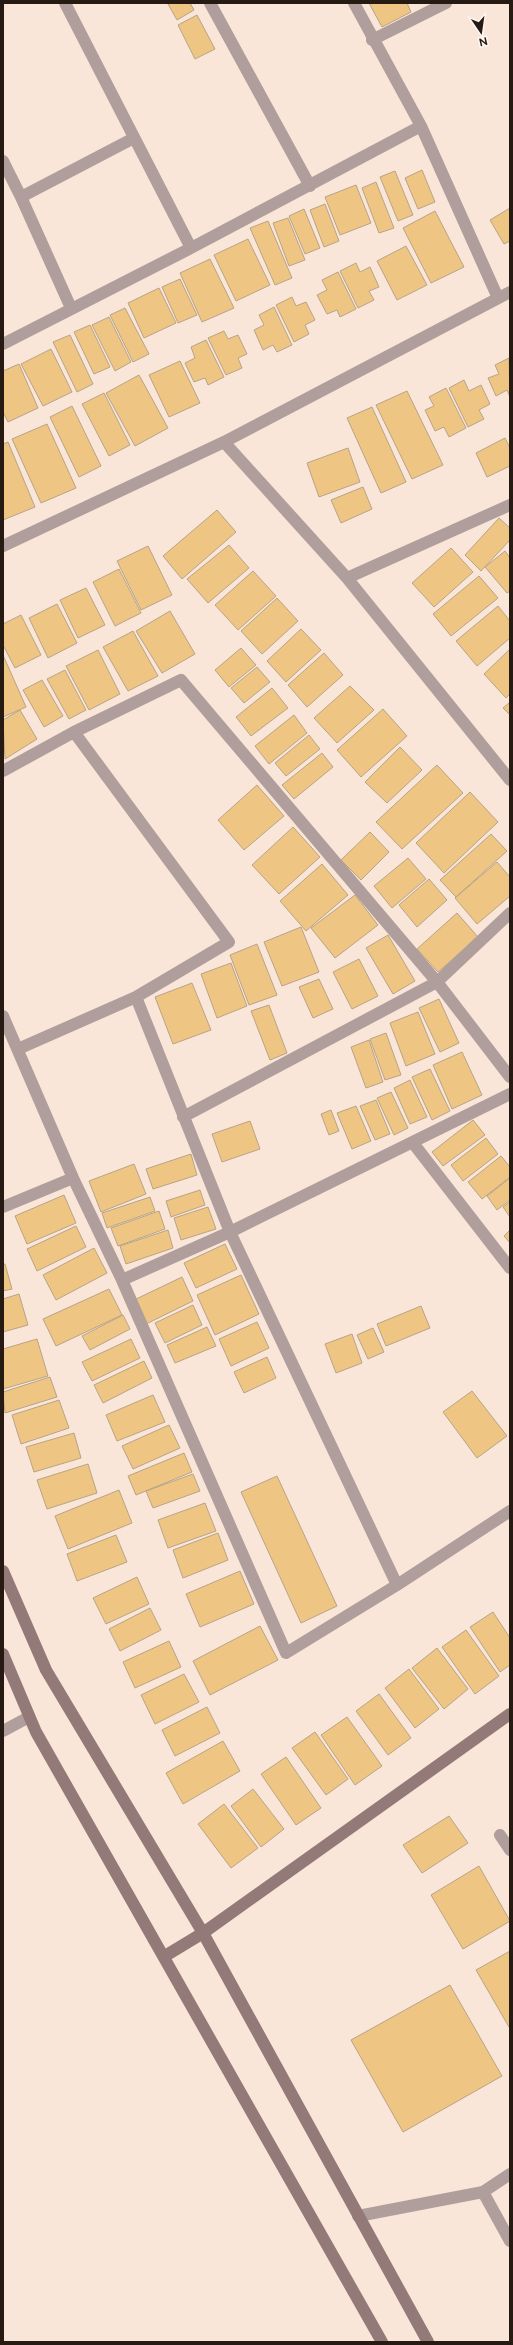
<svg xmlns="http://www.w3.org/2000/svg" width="513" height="2345" viewBox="0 0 513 2345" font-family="Raleway,sans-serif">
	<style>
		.building { fill: #efc584; stroke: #b7a486 }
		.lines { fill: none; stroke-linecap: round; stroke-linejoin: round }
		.lane { stroke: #b09e9c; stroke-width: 12 }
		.street { stroke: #b09e9c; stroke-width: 12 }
		.secondary { stroke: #937977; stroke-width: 12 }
	</style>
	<rect width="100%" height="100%" fill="#fae5d9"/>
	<path class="building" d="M170,3H190L194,10L177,20L168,4Z
		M369,3H407L411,12L382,27Z
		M197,15L215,49L195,59L178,25Z
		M422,170L435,202L418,209L405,178Z
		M395,171L413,215L398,221L380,177Z
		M376,182L394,228L379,233L362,188Z
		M356,185L371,223L340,235L325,197Z
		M325,204L339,241L324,247L310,210Z
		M510,208V241L504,244L490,220Z
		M304,209L320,248L305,254L289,216Z
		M435,211L464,267L431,283L403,228Z
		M288,218L305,260L289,266L273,223Z
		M268,221L292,278L275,285L250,228Z
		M248,239L270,285L236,301L214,255Z
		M406,246L427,285L397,300L377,261Z
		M210,259L234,308L202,322L180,273Z
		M356,263L360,272L370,267L379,287L369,291L374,300L358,308L340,271Z
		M338,272L356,309L340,317L337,310L327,314L317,295L327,290L322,280Z
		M180,279L197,315L178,323L162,287Z
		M159,288L176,323L144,338L128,303Z
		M292,297L296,306L306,302L315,320L305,325L309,334L294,342L276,305Z
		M274,307L292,345L277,352L273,345L263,350L254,330L264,325L259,315Z
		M125,308L149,354L133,362L110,315Z
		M109,317L131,362L115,371L92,325Z
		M90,325L110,367L94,374L74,332Z
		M224,331L228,339L238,335L247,354L238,358L242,368L226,375L208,338Z
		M70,335L93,384L77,392L53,342Z
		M206,340L224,377L208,385L205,378L194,382L185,363L195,358L191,347Z
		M51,349L72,392L43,406L21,364Z
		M509,358L510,397L507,390L496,396L488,378L499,374L495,365Z
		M180,361L200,403L169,417L149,375Z
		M19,364L38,408L8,422L3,412V371Z
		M139,375L168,428L135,446L106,393Z
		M464,380L469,391L481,385L490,404L479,410L484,419L468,427L449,388Z
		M446,388L466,428L449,437L444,427L435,431L425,410L434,406L429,397Z
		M407,391L443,465L412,479L376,405Z
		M104,393L130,445L109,456L82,404Z
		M72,406L101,466L79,477L50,417Z
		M372,407L406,482L381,493L347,418Z
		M47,424L76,488L41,503L12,439Z
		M505,438L510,448V466L487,477L476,453Z
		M8,442L35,507L3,520V444Z
		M348,448L360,482L319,497L307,463Z
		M363,487L372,509L341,523L331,500Z
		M217,510L236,532L182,579L163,556Z
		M499,518L510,528V540L481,571L465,555Z
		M229,545L249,568L208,603L187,579Z
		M148,546L172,595L141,610L117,561Z
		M451,548L473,572L434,607L412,583Z
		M505,551L510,558V591L507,593L485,567Z
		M119,569L141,613L115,626L93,582Z
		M253,571L276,596L238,630L215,605Z
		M479,576L498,598L451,636L433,614Z
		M86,588L105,625L78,638L60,600Z
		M277,598L298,621L262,654L241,631Z
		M57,604L77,643L48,658L29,618Z
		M498,606L510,621V638L477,666L456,641Z
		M170,611L195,654L162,673L136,631Z
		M21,615L41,655L15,668L3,645V624Z
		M301,629L321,650L286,682L267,661Z
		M133,631L158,676L128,691L103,647Z
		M241,648L256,665L229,687L215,670Z
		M510,649V694L506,698L484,674Z
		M98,650L120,694L89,710L66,666Z
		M324,653L343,675L307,707L288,685Z
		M3,655L26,707L3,717Z
		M257,667L270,682L244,703L231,688Z
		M65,670L86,710L69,719L47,679Z
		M42,680L63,716L44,727L23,690Z
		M350,686L374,710L337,743L314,718Z
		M272,688L288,708L251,736L236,717Z
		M510,702V715L503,708Z
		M383,709L407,736L361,777L337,750Z
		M20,710L37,739L5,759L3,720Z
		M294,715L307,733L269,764L255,746Z
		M309,735L320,749L286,776L275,763Z
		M400,747L422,770L387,803L365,782Z
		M322,753L333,767L294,799L282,785Z
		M437,765L463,793L402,849L376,822Z
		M257,785L284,816L244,850L218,820Z
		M470,792L498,822L444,873L416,843Z
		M293,827L320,857L279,894L252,865Z
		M370,832L389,852L361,880L341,860Z
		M491,834L507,851L456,897L440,880Z
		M408,858L426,879L392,908L374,886Z
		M497,862L510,877V896L477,924L455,898Z
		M322,864L348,895L306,931L280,901Z
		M429,879L447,900L417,927L399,905Z
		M355,895L378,925L335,958L311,928Z
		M457,913L478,937L438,972L417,949Z
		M301,927L319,972L282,986L264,942Z
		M388,935L415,981L393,994L366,948Z
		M257,944L277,995L249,1005L230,955Z
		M359,959L378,996L352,1009L333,972Z
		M231,963L247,1006L217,1018L201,974Z
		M319,979L333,1009L313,1018L299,987Z
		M192,983L211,1030L173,1044L155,997Z
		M439,999L459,1043L440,1052L419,1008Z
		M269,1005L287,1053L270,1060L251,1011Z
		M418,1012L435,1054L406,1066L390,1023Z
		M386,1033L401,1075L385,1080L370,1039Z
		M369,1040L383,1082L366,1088L351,1047Z
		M462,1052L482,1095L452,1109L433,1065Z
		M430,1069L450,1111L432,1120L412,1077Z
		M410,1080L427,1117L410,1124L394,1088Z
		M391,1092L408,1128L394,1135L377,1098Z
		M376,1100L390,1134L375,1140L360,1106Z
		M356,1106L371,1141L352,1149L337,1113Z
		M331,1110L339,1131L329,1135L321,1114Z
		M473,1120L485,1135L443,1166L432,1152Z
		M250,1121L260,1149L222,1162L212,1134Z
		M486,1138L498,1154L463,1181L451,1165Z
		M191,1154L197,1175L153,1189L146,1169Z
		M501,1156L510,1167V1177L482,1199L468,1182Z
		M134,1164L146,1194L101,1212L89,1181Z
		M510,1178V1200L497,1210L487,1196Z
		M200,1190L205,1205L171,1217L166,1201Z
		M64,1195L76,1223L27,1244L15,1216Z
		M150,1197L155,1211L107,1228L102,1213Z
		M510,1202V1217L503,1207Z
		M208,1207L216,1229L181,1240L174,1218Z
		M159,1211L165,1229L118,1246L111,1228Z
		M76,1226L86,1247L37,1271L27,1249Z
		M168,1230L173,1248L126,1264L120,1246Z
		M510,1230V1243L504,1236Z
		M225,1244L237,1269L196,1288L184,1263Z
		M94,1248L107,1273L56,1300L43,1275Z
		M3,1264H5L12,1289L3,1291Z
		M241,1275L259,1314L215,1335L197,1295Z
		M182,1277L193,1301L144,1325L132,1301Z
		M109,1289L122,1315L56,1346L43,1319Z
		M19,1294L28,1325L3,1332V1299Z
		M193,1305L202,1325L165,1343L155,1323Z
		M421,1306L430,1328L386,1346L377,1324Z
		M123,1315L130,1329L90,1350L82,1336Z
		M257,1322L269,1348L231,1366L219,1339Z
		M207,1327L216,1346L175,1363L167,1345Z
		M373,1328L384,1352L368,1359L357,1335Z
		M352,1334L362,1363L336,1373L325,1344Z
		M37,1339L48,1376L3,1389V1349Z
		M131,1339L140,1358L92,1381L82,1362Z
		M267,1357L276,1378L244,1393L234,1372Z
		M144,1361L152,1378L103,1403L94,1385Z
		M50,1377L57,1397L5,1413L3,1392Z
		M472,1391L507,1436L477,1458L443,1412Z
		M153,1395L165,1422L117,1441L106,1415Z
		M59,1400L69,1428L21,1444L12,1415Z
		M169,1425L180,1448L133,1469L122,1446Z
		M74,1433L81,1458L34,1472L26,1447Z
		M184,1453L192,1472L136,1495L128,1476Z
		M88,1464L97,1493L47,1509L37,1480Z
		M193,1474L200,1491L153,1508L146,1491Z
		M277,1476L337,1606L301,1623L241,1492Z
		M119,1490L132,1523L68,1549L55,1516Z
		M205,1503L216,1531L168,1548L158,1520Z
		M218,1533L228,1560L183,1578L173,1550Z
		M116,1535L127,1562L77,1581L67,1554Z
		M240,1571L254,1604L200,1627L186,1594Z
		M137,1577L149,1604L106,1624L93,1598Z
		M150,1608L161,1630L120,1651L109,1629Z
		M493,1612L510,1638V1665L500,1672L470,1627Z
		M260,1626L278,1660L210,1695L193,1661Z
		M466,1630L499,1676L475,1694L442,1647Z
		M169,1641L181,1667L135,1688L123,1662Z
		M437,1648L468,1689L444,1709L412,1668Z
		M409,1669L439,1709L415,1728L385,1688Z
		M184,1674L199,1702L155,1724L141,1695Z
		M379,1694L411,1738L388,1755L356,1711Z
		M207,1707L220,1733L175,1756L162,1730Z
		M347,1717L382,1766L355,1785L321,1735Z
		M315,1732L348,1779L326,1795L292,1748Z
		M223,1741L240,1771L183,1804L166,1773Z
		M286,1757L321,1808L296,1825L261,1774Z
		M253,1789L284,1829L261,1847L231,1806Z
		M224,1804L258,1848L231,1868L198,1824Z
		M449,1816L468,1843L422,1873L403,1845Z
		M479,1866L510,1921L463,1949L431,1895Z
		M510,1951V2026L509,2027L476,1970Z
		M450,1985L502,2076L403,2132L351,2040Z"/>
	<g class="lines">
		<path class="lane" d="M3,1731L29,1717"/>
		<path class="street" d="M65,3L191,248
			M210,3L310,186
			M354,3L421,126L498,298
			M372,40L446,3
			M3,161L21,197L134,138
			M21,197L71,308
			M3,344L191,248L421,126
			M224,442L347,578L510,780
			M3,546L224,442L510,292
			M347,578L510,505
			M3,771L74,732L181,680L437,982L510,1077
			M136,997L230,1232L397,1585
			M3,1016L73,1178L122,1280L286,1653L397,1585L510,1511
			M18,1049L136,997L229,942L74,732
			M183,1117L437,982L510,913
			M413,1143L510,1268
			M3,1207L73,1178
			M122,1280L230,1232L510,1094
			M500,1835L510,1850
			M483,2192L510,2241
			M358,2216L483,2192L510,2174"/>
		<path class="secondary" d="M3,1571L46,1670L203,1933L428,2342
			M3,1654L36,1732L382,2342
			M165,1956L203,1933L510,1714"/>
	</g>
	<rect width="513" height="2345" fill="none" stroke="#261a12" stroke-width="8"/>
	<g transform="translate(481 32) rotate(167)" stroke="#fdf6f2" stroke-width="3" paint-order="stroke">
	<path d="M0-3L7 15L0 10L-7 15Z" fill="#261a12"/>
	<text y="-6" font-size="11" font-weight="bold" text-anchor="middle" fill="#261a12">N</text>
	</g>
</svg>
